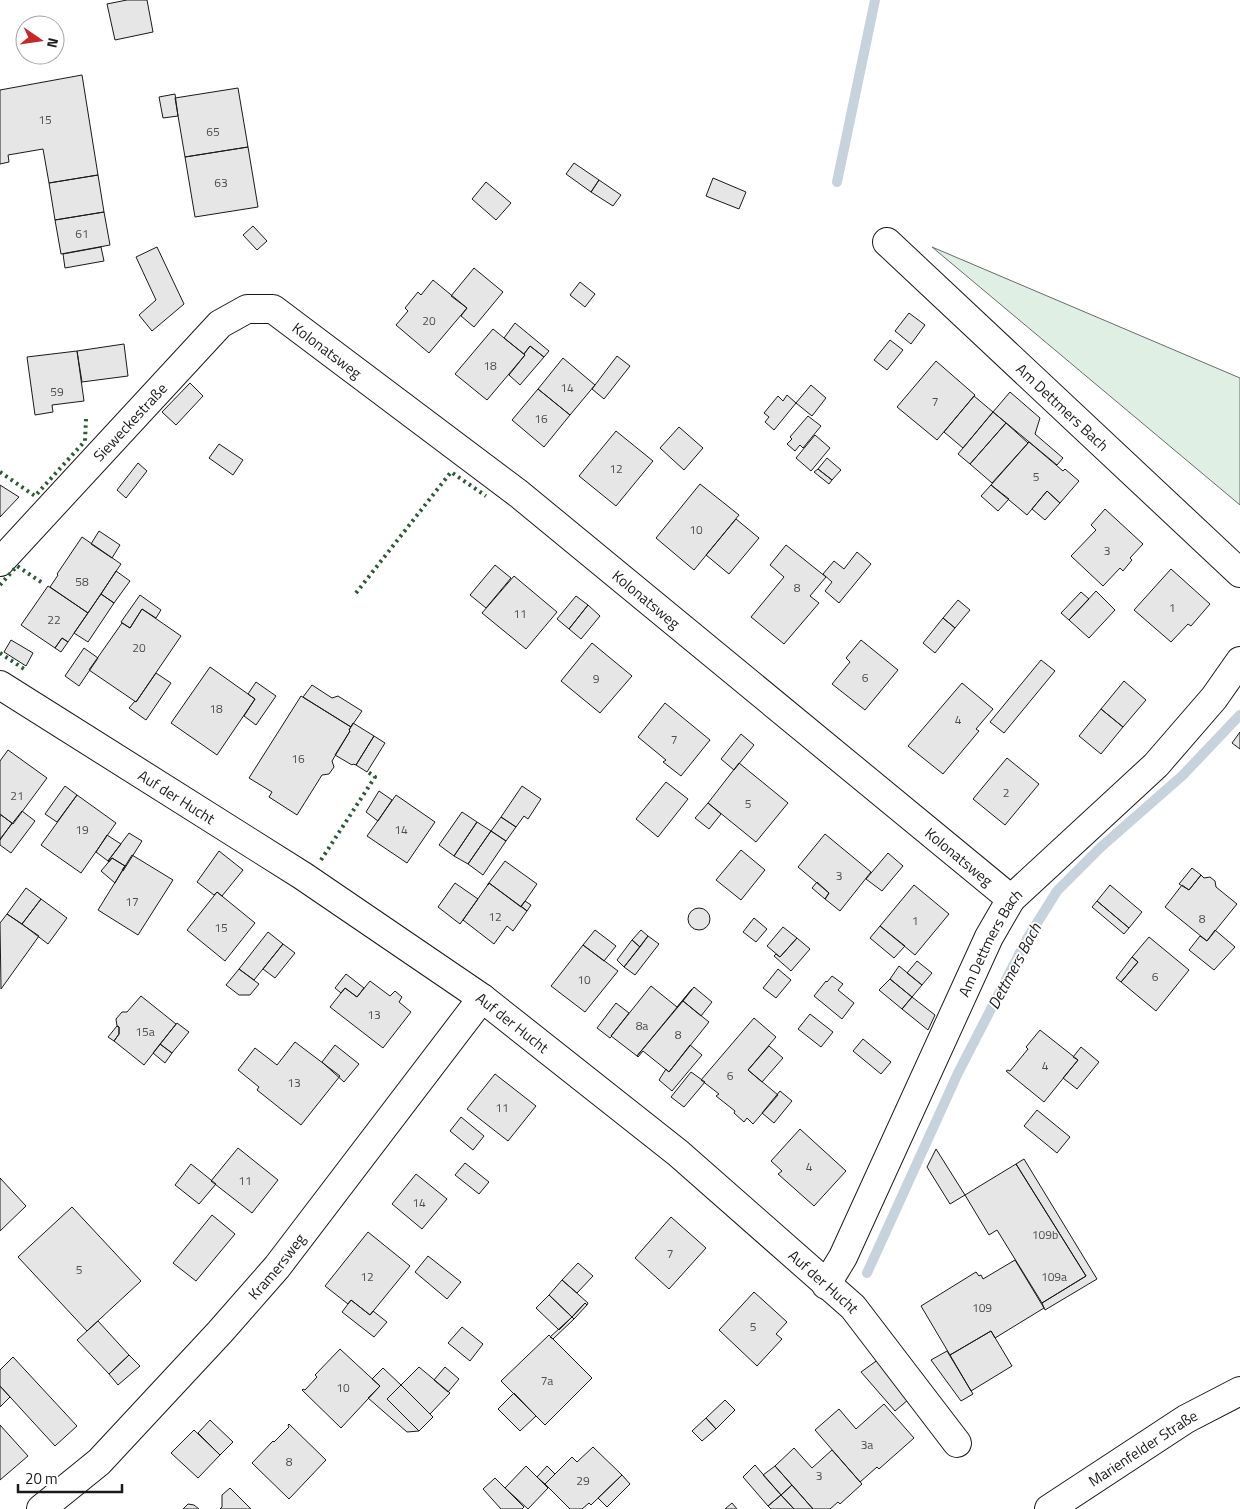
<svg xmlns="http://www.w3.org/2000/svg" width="1240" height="1509" viewBox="0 0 1240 1509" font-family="'Titillium Web',sans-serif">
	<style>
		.green { fill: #e0efe3; stroke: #6a6a6a }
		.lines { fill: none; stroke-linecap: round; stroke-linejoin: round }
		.stream { stroke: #c6d2dc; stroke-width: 10 }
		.building { fill: #e6e6e6; stroke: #1a1a1a }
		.street-casing { stroke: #1a1a1a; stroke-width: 30 }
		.primary-casing { stroke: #1a1a1a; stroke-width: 30 }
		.street { stroke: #fff; stroke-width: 28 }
		.primary { stroke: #fff; stroke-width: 28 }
		.hedge { stroke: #2b5a34; stroke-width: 4; stroke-dasharray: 2.5 4; stroke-linecap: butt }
		.labels { text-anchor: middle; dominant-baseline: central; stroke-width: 4; stroke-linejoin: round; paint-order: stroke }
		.number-label { font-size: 12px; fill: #4d4d4d }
		.street-label { font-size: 15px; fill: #1a1a1a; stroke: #fff }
		.water-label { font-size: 16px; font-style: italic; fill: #1a1a1a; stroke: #fff }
	</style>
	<rect width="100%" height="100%" fill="#fff"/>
	<path class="green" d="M932,247L1240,378V505Z"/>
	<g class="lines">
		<path class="stream" d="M837,182L875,0
			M867,1273L958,1073L1027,939L1057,891L1101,847L1183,775L1240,715"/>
	</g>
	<path class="building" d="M127,0H147L153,32L115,40L107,4Z
		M82,75L98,175L49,183L43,149L8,155L9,162L0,164V90Z
		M238,88L248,147L185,157L175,98Z
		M175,94L178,116L163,118L159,97Z
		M248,147L258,207L195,217L185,157Z
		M574,163L599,180L591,192L566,174Z
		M98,175L104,212L55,220L49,183Z
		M713,178L746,192L739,209L706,196Z
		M599,180L621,195L613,206L591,192Z
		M486,182L511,203L496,220L472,199Z
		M104,212L110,245L61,254L55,220Z
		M253,226L267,241L257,250L243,235Z
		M101,247L104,261L65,268L63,254Z
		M157,247L184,304L152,331L139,315L156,300L136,257Z
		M474,268L503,292L474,327L461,316L467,308L451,296Z
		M433,280L467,308L429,353L396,325L408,311L405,308L418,292L421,295Z
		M580,282L595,294L585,307L570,295Z
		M909,313L925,325L911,344L895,331Z
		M515,323L549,351L544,357L530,346L524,354L504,338Z
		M493,329L525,355L487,400L455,374Z
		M890,340L903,350L887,370L874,360Z
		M124,344L128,376L82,382L77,351Z
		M530,346L544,357L520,385L509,375L525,355L524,354Z
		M77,351L84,401L52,405L53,412L35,415L27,357Z
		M617,356L630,366L604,399L592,389Z
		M563,358L595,385L570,415L538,389Z
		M936,361L975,395L937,440L897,407Z
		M190,383L203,396L176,425L162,412Z
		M811,385L826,398L812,416L796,403Z
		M538,389L570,415L544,447L512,420Z
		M1010,392L1040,418L1035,434L1063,458L1057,465L993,412Z
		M787,395L796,403L774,430L765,422L769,417L764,413L778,396L783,401Z
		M974,396L993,412L963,448L944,432Z
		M993,412L1006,423L970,464L958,454Z
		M808,416L821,426L803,448L800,445L795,451L787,444L792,439L790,437Z
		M1006,423L1028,443L992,483L970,464Z
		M679,427L703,448L684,470L660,448Z
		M616,431L653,461L616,506L579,476Z
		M815,435L830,448L811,471L796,458Z
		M1029,442L1063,471L1065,469L1079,481L1060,503L1047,491L1027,515L991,485Z
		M219,444L243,460L233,475L209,458Z
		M827,458L841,470L832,480L818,469Z
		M138,463L147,471L126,498L117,490Z
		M818,469L832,480L829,484L814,472Z
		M700,484L739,515L694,570L656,538Z
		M0,485L19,497L0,517Z
		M991,485L1009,499L998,511L981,496Z
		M1047,491L1060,503L1045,520L1032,509Z
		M1105,509L1143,544L1130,558L1132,560L1123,571L1120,568L1103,586L1071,556L1096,530L1091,525Z
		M736,519L759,538L729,574L706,555Z
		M99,531L120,545L112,558L91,544Z
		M82,537L121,564L88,613L50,587L58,575L57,574Z
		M786,545L826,577L810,596L819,603L784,644L751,617L784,577L770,565Z
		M857,552L871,564L839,603L825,591L832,582L823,574L834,561L844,569Z
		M495,565L511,578L486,608L470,595Z
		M1171,569L1210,604L1191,626L1188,624L1171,642L1134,610Z
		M116,571L130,581L114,603L101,594Z
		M514,576L557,612L526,649L482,613Z
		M48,586L88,613L68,642L62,638L55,648L21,625Z
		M1096,591L1115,610L1089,638L1069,620Z
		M1081,592L1089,599L1069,620L1061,613Z
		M101,594L114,603L88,642L74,633Z
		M140,595L161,610L156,618L142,609L130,628L121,622Z
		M576,596L588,605L569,629L557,619Z
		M958,600L970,610L955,628L943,618Z
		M588,605L600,616L581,639L569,629Z
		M142,609L181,636L136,702L89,670L122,623L130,628Z
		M943,618L955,628L935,653L923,643Z
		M62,638L68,642L61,652L55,648Z
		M11,640L33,653L26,666L4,652Z
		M861,640L898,670L865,710L832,684L850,662L846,658Z
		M592,643L632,676L600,713L561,681Z
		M84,648L98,658L79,686L65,676Z
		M1041,660L1055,671L1004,733L990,722Z
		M210,667L255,699L217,755L171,723Z
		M156,673L171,683L146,720L129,708L135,701L136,702Z
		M1124,681L1146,700L1123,727L1101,709Z
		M256,682L276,696L256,725L244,716L255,699L248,694Z
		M962,683L993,709L976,729L979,731L943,774L908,746Z
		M312,685L332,698L338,696L362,711L351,727L303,697Z
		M301,696L351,727L349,730L350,731L332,761L334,767L329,774L322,775L297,815L269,797L272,792L249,778Z
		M665,703L710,740L681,776L663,762L666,760L638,737Z
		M1101,709L1123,727L1101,754L1079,736Z
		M353,723L374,736L356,765L353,764L352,765L335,755L350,731L349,730Z
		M1240,732V749L1232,743Z
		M741,734L754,745L734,770L721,759Z
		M374,736L385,743L367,772L356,765Z
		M8,750L47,778L13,824L0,814V761Z
		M1007,758L1039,784L1005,825L973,799Z
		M739,763L788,803L756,842L708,803Z
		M666,782L688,799L658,837L636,819Z
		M65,786L77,795L57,822L45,814Z
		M522,786L541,799L528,819L524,816L516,827L501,817Z
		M379,791L392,800L378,821L366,812Z
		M77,795L116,823L81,873L41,845Z
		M396,795L435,822L407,863L367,836Z
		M708,803L721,814L709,829L695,818Z
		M22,811L35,821L11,853L0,845V839Z
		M462,812L477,822L454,856L439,845Z
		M1,815L12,823L0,840V817Z
		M501,817L516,827L506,841L491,831Z
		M477,822L491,831L468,864L454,856Z
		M491,831L506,841L483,875L468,864Z
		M129,833L142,841L123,871L122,870L125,866L112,858L109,862L108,861Z
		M825,834L871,872L840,911L825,899L829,893L798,867Z
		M107,835L121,844L108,861L96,852Z
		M741,850L765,870L741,900L716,880Z
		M219,851L243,870L222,896L217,892L214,895L197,882Z
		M888,853L903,866L882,891L866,879Z
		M132,855L173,880L138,935L98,910Z
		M112,858L125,866L115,883L101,871Z
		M505,861L537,884L521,907L489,883L488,885V884Z
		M1192,868L1201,875L1189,890L1179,884Z
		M1201,875L1204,878L1210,877L1215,881L1216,887L1237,904L1207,941L1165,907L1182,885L1189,890Z
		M817,882L829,893L825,899L812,888Z
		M455,883L478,899L460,924L438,907Z
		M489,883L527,911L513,931L507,926L494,944L463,920Z
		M914,885L949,914L915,955L880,926Z
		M1110,885L1142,912L1129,928L1097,901Z
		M26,888L41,899L22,924L7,914Z
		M217,892L255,923L225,961L187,930Z
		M41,899L67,918L48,944L22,924Z
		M525,901L531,905L527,911L521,906Z
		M1097,901L1129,928L1124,934L1092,907Z
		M688 919a11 11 0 1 1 22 0a11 11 0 1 1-22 0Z
		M7,914L39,936L1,989L0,923Z
		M754,918L767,929L756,942L743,932Z
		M880,926L905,946L894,958L870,938Z
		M783,927L797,938L780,957L767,946Z
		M595,930L616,946L604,961L583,945Z
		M641,930L648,936L640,947L632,940Z
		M1215,930L1235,947L1214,970L1189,950L1200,936L1207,941Z
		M268,932L283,944L254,980L239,969Z
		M648,936L659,944L635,975L624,967Z
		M1149,937L1189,970L1156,1011L1121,982L1138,962L1132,957Z
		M797,938L810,949L791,971L774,956L776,954L780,957Z
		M632,940L640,947L624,967L617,960Z
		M283,944L295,953L275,978L263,969Z
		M583,945L618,971L585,1012L551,986Z
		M1132,957L1138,962L1121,982L1116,978Z
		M917,961L932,973L922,985L907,973Z
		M899,966L922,985L912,997L890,979Z
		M239,969L259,984L250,995H239L226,985Z
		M778,969L791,980L776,998L763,988Z
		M346,974L364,988L357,997L345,988L341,993L335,988Z
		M832,976L843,984L838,990L854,1003L842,1019L814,996L826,981L827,982Z
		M890,979L912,997L902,1009L879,990Z
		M370,981L390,996L395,991L402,997L399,1002L411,1012L383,1048L330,1007L345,988L357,997Z
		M651,986L677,1007L692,989L637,1056L611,1036Z
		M694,987L712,1002L701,1016L683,1001Z
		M141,996L176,1024L144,1065L114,1041L119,1034V1027L117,1026L116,1019L122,1012H127Z
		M912,997L935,1015L928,1030L902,1009Z
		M683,1001L709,1022L669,1072L643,1051L638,1057L637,1056Z
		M616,1003L629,1013L611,1036H612L610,1038L597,1028Z
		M810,1014L833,1032L821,1047L798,1029Z
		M754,1018L776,1037L748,1070L778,1095L753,1124L747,1118L744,1122L734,1113L735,1111L716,1096L719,1094L701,1080Z
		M177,1023L189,1032L172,1053L160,1044Z
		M117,1026L119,1027V1034L114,1041L108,1037Z
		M1040,1030L1078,1060L1044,1102L1006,1071L1008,1070L1010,1071L1028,1049L1026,1047Z
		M863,1039L891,1062L881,1074L853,1051Z
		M295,1042L340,1076L301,1125L257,1090L259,1087L238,1070L255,1048L277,1065Z
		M160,1044L172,1053L165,1063L153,1053Z
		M335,1045L359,1064L344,1082L322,1062Z
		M690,1045L702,1055L672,1091L659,1080L666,1069L669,1072Z
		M769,1046L783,1058L762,1082L748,1070Z
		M1081,1047L1099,1062L1077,1089L1063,1078L1078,1060L1073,1057Z
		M691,1072L705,1082L684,1107L671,1097Z
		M495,1074L536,1106L508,1141L467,1109Z
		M780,1091L792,1101L774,1123L762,1113Z
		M1037,1110L1070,1137L1057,1153L1024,1126Z
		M461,1117L484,1136L473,1150L450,1131Z
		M800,1129L846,1171L814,1206L778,1174L782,1171L771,1161Z
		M238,1148L278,1180L252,1213L211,1181Z
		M936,1149L965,1195L950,1204L927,1167Z
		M1024,1159L1097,1279L1045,1310L1042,1303L1086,1276L1016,1164Z
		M465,1163L489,1182L479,1194L455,1175Z
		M191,1164L216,1184L199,1204L175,1185Z
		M1016,1164L1086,1276L1042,1303L997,1230L989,1235L965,1195Z
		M416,1174L447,1199L422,1229L392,1204Z
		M0,1178L26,1206L0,1231Z
		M72,1207L141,1281L87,1331L18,1257Z
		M212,1215L235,1234L196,1281L173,1263Z
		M671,1217L706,1248L669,1289L635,1258Z
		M368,1232L410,1266L370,1315L351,1300L348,1304L325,1286Z
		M428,1256L461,1282L447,1299L415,1272Z
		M1015,1260L1044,1308L995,1338L991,1331L950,1355L921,1306L976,1272L979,1276L981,1275L983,1279Z
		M578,1263L593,1276L577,1293L562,1280Z
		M562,1280L588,1303L587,1305L585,1303L572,1317L549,1295Z
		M754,1292L787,1322L776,1334L782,1339L757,1366L719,1330Z
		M549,1295L572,1317L559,1330L536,1308Z
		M351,1300L370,1315L373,1311L387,1322L374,1337L342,1312Z
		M585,1303L587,1305L574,1319L572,1317Z
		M572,1317L574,1319L553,1339L550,1337Z
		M98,1321L129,1355L109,1374L77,1340Z
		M462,1327L483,1344L470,1361L448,1343Z
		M991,1331L1012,1366L971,1391L950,1355Z
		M549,1335L592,1378L545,1425L501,1381Z
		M340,1349L380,1386L341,1428L302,1390L303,1389L305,1390L317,1377L315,1375Z
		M947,1351L973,1394L961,1401L931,1360Z
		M129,1355L140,1366L118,1385L109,1374Z
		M13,1357L77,1426L55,1446L0,1386V1370Z
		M879,1359L909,1399L895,1411L861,1372Z
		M419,1367L450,1393L430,1414L401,1385Z
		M445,1367L459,1379L448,1392L434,1380Z
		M383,1368L401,1385L387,1399L419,1431L407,1432L368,1398L380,1386L372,1379Z
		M401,1385L433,1417L419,1431L387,1399Z
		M0,1386L10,1397L0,1407Z
		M514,1393L536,1416L520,1431L498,1409Z
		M725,1400L735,1410L716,1429L706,1418Z
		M884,1404L914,1438L879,1469L877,1467L860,1482L815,1430L839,1409L856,1429Z
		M706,1418L716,1429L702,1441L692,1431Z
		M210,1420L233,1442L220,1455L198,1433Z
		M289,1424L326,1460L289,1499L252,1463L273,1441L274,1442L289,1427L288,1425Z
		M0,1425L28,1456L0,1480Z
		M194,1430L220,1455L198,1478L171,1453Z
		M593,1447L622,1475L591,1505L589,1503L582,1509H570L545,1484L572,1457L577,1462Z
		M794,1448L812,1468L832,1450L862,1484L840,1504L838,1502L830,1509H813L775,1466Z
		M755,1465L781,1495L768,1506L743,1477Z
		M526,1466L548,1488L528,1509L505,1488Z
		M547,1466L555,1474L545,1484L537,1477Z
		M775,1466L792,1485L781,1495L763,1475Z
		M622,1475L630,1484L607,1507L598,1498Z
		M495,1478L524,1507L522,1509H501L483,1489Z
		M792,1485L813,1509H794L781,1495Z
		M230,1488L251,1509H220L222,1507V1495Z
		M781,1495L794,1509H771L768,1506Z
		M732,1503L737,1509H725Z
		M188,1504L194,1505L199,1509H183Z"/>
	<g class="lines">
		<defs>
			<g id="street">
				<path id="s1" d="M887,242L1240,573"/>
				<path id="s2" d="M0,562L220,324L247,309H273L519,494L1011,899"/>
				<path id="s3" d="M0,685L303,876L482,998L678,1153L853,1307L957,1443"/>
				<path id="s4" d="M826,1285L843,1257L989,937L1011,899L1156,765L1214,698L1240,661"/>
				<path id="s5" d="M41,1509L99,1462L220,1332L277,1267L482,998"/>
			</g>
			<g id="primary">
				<path id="s6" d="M1049,1509L1186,1419L1240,1391"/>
			</g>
		</defs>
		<use href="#street" class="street-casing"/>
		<use href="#primary" class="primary-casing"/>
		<use href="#street" class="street"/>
		<use href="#primary" class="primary"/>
		<path class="hedge" d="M0,472L35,496L85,441L86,419
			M0,585L17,566L44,584
			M356,593L451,472L486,496
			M0,653L27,671
			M321,860L375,777L368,772"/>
	</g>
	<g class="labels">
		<g class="number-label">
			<text x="45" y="119">15</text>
			<text x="213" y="131">65</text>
			<text x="221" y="182">63</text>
			<text x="82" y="233">61</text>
			<text x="429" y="320">20</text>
			<text x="490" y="365">18</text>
			<text x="567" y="387">14</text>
			<text x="57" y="391">59</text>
			<text x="935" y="401">7</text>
			<text x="541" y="418">16</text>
			<text x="616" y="468">12</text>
			<text x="1036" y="476">5</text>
			<text x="696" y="529">10</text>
			<text x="1107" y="550">3</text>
			<text x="82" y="581">58</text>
			<text x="797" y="587">8</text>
			<text x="1172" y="607">1</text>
			<text x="520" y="613">11</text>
			<text x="54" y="619">22</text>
			<text x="139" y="647">20</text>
			<text x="865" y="677">6</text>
			<text x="596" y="678">9</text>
			<text x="216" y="708">18</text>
			<text x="958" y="719">4</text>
			<text x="674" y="739">7</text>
			<text x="298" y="758">16</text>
			<text x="1006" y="792">2</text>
			<text x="17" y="795">21</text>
			<text x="748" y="803">5</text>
			<text x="82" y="829">19</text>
			<text x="401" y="829">14</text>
			<text x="839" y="875">3</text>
			<text x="132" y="901">17</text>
			<text x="495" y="916">12</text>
			<text x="1202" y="918">8</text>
			<text x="915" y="920">1</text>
			<text x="221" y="927">15</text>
			<text x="1155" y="976">6</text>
			<text x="584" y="979">10</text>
			<text x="374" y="1014">13</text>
			<text x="642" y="1025">8a</text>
			<text x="145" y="1031">15a</text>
			<text x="678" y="1034">8</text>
			<text x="1045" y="1065">4</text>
			<text x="730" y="1075">6</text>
			<text x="294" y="1082">13</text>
			<text x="502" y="1107">11</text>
			<text x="809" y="1166">4</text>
			<text x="245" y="1180">11</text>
			<text x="419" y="1202">14</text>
			<text x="1045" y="1234">109b</text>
			<text x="670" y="1253">7</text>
			<text x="79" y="1269">5</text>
			<text x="367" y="1276">12</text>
			<text x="1054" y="1276">109a</text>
			<text x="982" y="1307">109</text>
			<text x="753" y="1326">5</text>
			<text x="547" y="1380">7a</text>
			<text x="343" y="1387">10</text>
			<text x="867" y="1444">3a</text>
			<text x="289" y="1461">8</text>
			<text x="819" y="1475">3</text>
			<text x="583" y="1480">29</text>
		</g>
		<g class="street-label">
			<text stroke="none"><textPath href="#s2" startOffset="449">Kolonatsweg</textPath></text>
			<text stroke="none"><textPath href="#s1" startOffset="241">Am Dettmers Bach</textPath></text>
			<text stroke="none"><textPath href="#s2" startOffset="191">Sieweckestraße</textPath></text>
			<text stroke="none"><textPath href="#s2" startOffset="854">Kolonatsweg</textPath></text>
			<text stroke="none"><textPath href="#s3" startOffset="209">Auf der Hucht</textPath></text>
			<text stroke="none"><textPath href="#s2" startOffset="1259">Kolonatsweg</textPath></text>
			<text stroke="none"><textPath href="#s4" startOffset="380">Am Dettmers Bach</textPath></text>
			<text stroke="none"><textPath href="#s3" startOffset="614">Auf der Hucht</textPath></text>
			<text stroke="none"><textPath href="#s5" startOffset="339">Kramersweg</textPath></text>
			<text stroke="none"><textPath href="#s3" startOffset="1019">Auf der Hucht</textPath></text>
			<text stroke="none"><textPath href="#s6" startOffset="112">Marienfelder Straße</textPath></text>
		</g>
		<g class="water-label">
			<text transform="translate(1014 966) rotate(-62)">Dettmers Bach</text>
		</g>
	</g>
	<g transform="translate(40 40) rotate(103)"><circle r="24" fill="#ffffff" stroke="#a3a3a3"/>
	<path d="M0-4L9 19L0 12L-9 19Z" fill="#c62828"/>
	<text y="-8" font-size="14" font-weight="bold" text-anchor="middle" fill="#1a1a1a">N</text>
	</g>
	<path d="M18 1484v8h104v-8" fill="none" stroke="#1a1a1a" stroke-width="2.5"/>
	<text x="25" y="1484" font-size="15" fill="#1a1a1a" stroke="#ffffff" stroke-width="4" paint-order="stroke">20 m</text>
</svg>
